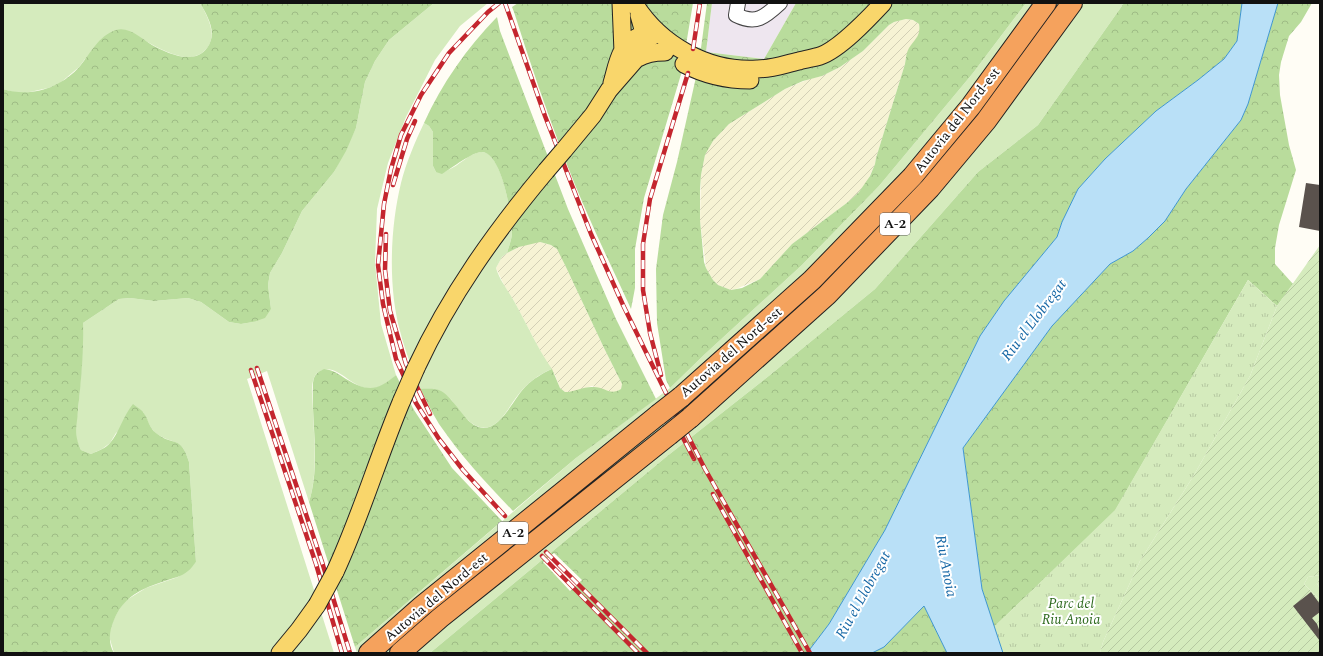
<svg xmlns="http://www.w3.org/2000/svg" width="1323" height="656" viewBox="0 0 1323 656" font-family="Spectral,serif">
	<style>
		.industrial { fill: #eee6ef }
		.farmland { fill: url(#farmland-furrows) }
		.grass { fill: #d5ebbd }
		.forest { fill: url(#forest-crowns); fill-rule: evenodd }
		.park { fill: url(#park-tufts) }
		.garden { fill: url(#garden-furrows) }
		.water { fill: #b9e0f7; stroke: #3f96cf }
		.building { fill: #5a524d }
		.lines { fill: none; stroke-linecap: round; stroke-linejoin: round }
		.minor-casing { stroke: #444; stroke-width: 16 }
		.major-casing { stroke: #222; stroke-width: 19 }
		.highway-casing { stroke: #222; stroke-width: 22 }
		.minor { stroke: #fff; stroke-width: 14 }
		.major { stroke: #f9d66b; stroke-width: 17 }
		.highway { stroke: #f5a25d; stroke-width: 20 }
		.rail-casing { stroke: #c4262e; stroke-width: 4.5 }
		.rail { stroke: #fff; stroke-width: 3; stroke-dasharray: 9; stroke-linecap: butt }
		.major-bridge-casing { stroke: #222; stroke-width: 19; stroke-linecap: butt }
		.highway-bridge-casing { stroke: #222; stroke-width: 22; stroke-linecap: butt }
		.major-bridge { stroke: #f9d66b; stroke-width: 17 }
		.highway-bridge { stroke: #f5a25d; stroke-width: 20 }
		.labels { text-anchor: middle; dominant-baseline: central; stroke-width: 4; stroke-linejoin: round; paint-order: stroke }
		.shield { fill: #fff; stroke: #585858; stroke-width: 1 }
		.shield-label { font-size: 13px; font-weight: bold; fill: #111 }
		.street-label { font-size: 14px; fill: #111; stroke: #fff }
		.park-label { font-size: 14px; font-style: italic; fill: #2f6b1f; stroke: #fff }
		.water-label { font-size: 15px; font-style: italic; fill: #1768a6; stroke: #fff }
	</style>
	<defs>
		<pattern id="farmland-furrows" width="10" height="10" patternUnits="userSpaceOnUse"><rect width="10" height="10" fill="#f6f3d4"/><path d="M-1 1l2-2M0 10L10 0M9 11l2-2" fill="none" stroke="#d2cfb5"/></pattern>
		<pattern id="forest-crowns" width="20" height="18" patternUnits="userSpaceOnUse"><rect width="20" height="18" fill="#b9dc9c"/><path d="M2 6a3 3 0 1 1 6 0M12 15a3 3 0 1 1 6 0" fill="none" stroke="#9ebc85"/></pattern>
		<pattern id="park-tufts" width="24" height="20" patternUnits="userSpaceOnUse"><rect width="24" height="20" fill="#d5ebbd"/><path d="M3 7l-1-3M5 7V3M7 7l1-3M15 17l-1-3M17 17v-4M19 17l1-3" fill="none" stroke="#b6c8a1"/></pattern>
		<pattern id="garden-furrows" width="10" height="10" patternUnits="userSpaceOnUse"><rect width="10" height="10" fill="#d5ebbd"/><path d="M-1 1l2-2M0 10L10 0M9 11l2-2" fill="none" stroke="#b6c8a1"/></pattern>
	</defs>
	<rect width="100%" height="100%" fill="#fffdf5"/>
	<path class="industrial" d="M712,3H796L764,59L706,52Z"/>
	<path class="farmland" d="M906,19L913,20L919,24L920,30L919,36L906,57L905,64L876,158L875,164L867,182L859,192L848,202L792,244L760,279L736,289L731,290L718,285L713,280L706,268L700,220L701,175L705,155L713,141L729,124L785,89L809,79L822,76L840,67L863,51L889,25L894,22Z
		M533,242H540L551,245L557,249L560,254L604,348L622,384L621,389L616,392H610L592,386L573,392H565L560,388L555,375L545,360L513,299L505,287L496,268L502,257L507,253L519,247Z"/>
	<path class="grass" d="M3,3H200C209,19 220,39 202,53C197,56 191,58 185,57C168,54 154,46 139,37L85,59L79,67L59,84L48,88L25,93L13,92L3,89Z
		M434,3H488L460,26L435,60L406,117L388,163L377,209L375,263L381,324L396,375C391,379 387,384 381,386C357,398 341,364 323,370C319,371 315,374 314,378C310,388 313,401 313,411C314,442 318,472 309,502L267,371L247,379L334,653H114L109,636L111,625L117,613L125,601L146,588L178,577L196,562L189,462C181,436 175,446 157,434C150,429 147,419 143,412L116,433L110,443L102,449L91,454L81,450L76,439L75,427L78,411L82,361L83,323L119,299L130,298L154,301L188,298L201,302L229,322L241,324L253,322L271,309L268,285L270,273L282,253L302,211L334,172L356,128L365,82L375,61L389,40Z
		M1026,3H1124L1038,125L978,172L875,289L770,375L666,457L430,653H357L355,647L576,458L670,388L705,354L802,265L879,186L973,73Z
		M424,123L429,126L433,132V166L436,172C440,172 445,172 448,170C459,166 469,153 481,152C502,150 512,217 512,232C512,239 509,246 507,253L502,257L496,268C500,281 508,290 514,301C527,324 537,348 552,369C539,374 526,384 518,395C509,406 503,422 489,427C476,431 464,417 457,408C454,404 451,398 447,396C440,392 428,391 420,389C413,370 405,351 400,331C388,287 390,228 401,183C406,163 415,142 424,123Z
		M1320,575L1317,584L1320,588V600L1304,584L1308,577Z"/>
	<path class="forest" d="M200,3H434L389,40L375,61L365,82L356,128L346,151L334,172L302,211L282,253L270,273L268,285L271,309L265,318L253,322L241,324L229,322L201,302L188,298L154,301L130,298L119,299L83,323C84,352 81,381 78,410C77,428 73,432 81,450L91,454C98,451 106,448 110,443C119,433 123,416 133,404C136,407 141,409 143,412C148,418 149,428 156,433C173,447 181,434 189,462L196,562C193,565 191,569 188,571C181,577 173,578 165,581C141,589 124,596 114,620C109,631 108,643 114,653H3V89C31,98 61,88 80,66C91,53 98,36 116,30C129,26 142,39 152,45C167,53 194,66 207,48C218,33 208,17 200,3Z
		M518,3H693L686,45L701,48L707,3H712L706,52L764,59L796,3H1026L973,73L879,186L802,265L705,354L670,388L666,380L657,323L656,269L663,215L677,162L696,77L682,71L644,198L635,249V288L631,309C609,261 585,212 566,162C547,113 530,63 514,12L512,7ZM906,19L913,20L919,24C921,36 915,39 909,48C906,53 906,59 905,64L876,158L875,164L870,176L859,192L848,202L792,244L760,279L742,288L731,290L718,285L713,280L706,268L704,262L700,220V190L701,175L705,155L713,141L729,124L785,89L803,81L822,76L840,67L863,51L889,25L894,22Z
		M1124,3H1242L1237,41L1224,59L1198,80L1156,111L1105,159L1078,189L1062,222L1057,237L1004,301L980,336L885,530L829,624L807,653H430L666,457L770,375L875,289L978,172L1038,125ZM554,553L582,580L570,591L543,562Z
		M1278,3H1312L1301,22L1289,36L1281,62L1279,75L1280,95L1289,145L1296,170L1279,225L1275,248V264L1293,284L1277,306L1248,280L1115,511L994,627L982,589L963,448L1052,326L1110,264L1133,251L1148,238L1165,221L1186,189L1241,120L1248,104Z
		M497,17L500,31L568,209L616,319L656,399L576,458L513,511C487,484 461,456 439,424C432,413 427,401 420,389C427,389 435,388 441,391C450,395 461,414 470,422C496,444 512,399 526,386C533,379 543,373 552,369L560,388L565,392C575,392 584,386 594,387C605,387 610,396 621,389L622,384L604,348L565,265L557,249L551,245L540,242L519,247L507,253C509,246 512,239 512,232C512,216 502,153 482,152C472,152 452,168 442,174L436,172L433,166V132L429,126L424,123C442,83 467,48 497,17Z
		M324,369C333,370 339,374 346,379C368,392 377,391 396,375L414,410L452,468L502,521L355,647L309,502C321,463 311,423 313,383C314,375 317,372 324,369Z
		M924,606L947,653H872L884,647Z"/>
	<path class="park" d="M1248,280L1277,306L1250,376L1194,475L1140,561L1103,642L1100,653H1003L994,627L1115,510Z"/>
	<path class="garden" d="M1320,245V588L1317,584L1320,575L1308,577L1304,584L1320,600V653H1100L1103,642L1140,561L1194,475L1250,376L1277,306Z"/>
	<path class="water" d="M1242,3H1278L1248,104L1241,120L1186,189L1165,221L1148,238L1133,251L1110,264L1052,326L963,448L982,589L1003,653H947L924,606L884,647L872,653H807L829,624L885,530L980,336L1004,301L1057,237L1062,222L1078,189L1105,159L1156,111L1198,80L1224,59L1237,41Z"/>
	<path class="building" d="M1306,183L1320,185V231L1299,227Z
		M1311,592L1320,604V612L1312,618L1317,624L1320,632V641L1293,606Z"/>
	<g class="lines">
		<defs>
			<path id="minor" d="M738,3L736,15C756,25 765,17 780,3"/>
			<path id="major" d="M621,3L623,52
				M634,3C660,45 708,72 757,69C772,69 785,64 799,61C806,59 813,58 820,56C840,49 868,19 883,3
				M636,59C646,54 653,52 665,52
				M684,64C705,75 726,80 750,80
				M612,83C615,73 617,61 622,52C628,42 642,30 653,36
				M564,150L593,115L609,90L636,59L643,47L646,40L639,15
				M416,368C450,295 495,232 546,171
				M335,572C361,516 378,457 402,400
				M280,653L299,630L317,605"/>
			<path id="highway" d="M681,397L812,280L912,177L971,106L1046,3
				M690,418L827,295L930,188L986,121L1072,3
				M369,653L422,606L658,415
				M400,653L440,618L669,435"/>
		</defs>
		<use href="#minor" class="minor-casing"/>
		<use href="#major" class="major-casing"/>
		<use href="#highway" class="highway-casing"/>
		<use href="#minor" class="minor"/>
		<use href="#major" class="major"/>
		<use href="#highway" class="highway"/>
		<defs>
			<path id="rail" d="M499,3L488,12L449,53L421,95L401,135L391,169L384,204L378,265L383,304L396,359L416,403L439,439L463,470L505,516
				M505,3L545,116L591,234L623,305L665,391L705,469L810,653
				M693,49L700,3
				M393,185L407,139L415,121
				M386,234L385,270L390,311L406,364L430,414
				M257,368L322,562L350,653
				M251,370L316,564L342,653
				M661,375L650,333L643,290V244L650,199L688,73
				M669,411L694,459
				M713,494L802,653
				M546,552L647,653
				M542,556L638,653"/>
		</defs>
		<use href="#rail" class="rail-casing"/>
		<use href="#rail" class="rail"/>
		<defs>
			<path id="major-bridge" d="M546,171L564,150
				M402,400L416,368
				M317,605L335,572"/>
			<path id="highway-bridge" d="M658,415L681,397
				M669,435L690,418"/>
		</defs>
		<use href="#major-bridge" class="major-bridge-casing"/>
		<use href="#highway-bridge" class="highway-bridge-casing"/>
		<use href="#major-bridge" class="major-bridge"/>
		<use href="#highway-bridge" class="highway-bridge"/>
	</g>
	<g class="labels">
		<g class="shield">
			<rect x="880" y="213" width="30" height="22" rx="3"/>
			<rect x="498" y="522" width="30" height="22" rx="3"/>
		</g>
		<g class="shield-label">
			<text x="895" y="224">A-2</text>
			<text x="513" y="533">A-2</text>
		</g>
		<g class="street-label">
			<text transform="translate(957 120) rotate(-52)">Autovia del Nord-est</text>
			<text transform="translate(731 352) rotate(-41)">Autovia del Nord-est</text>
			<text transform="translate(436 597) rotate(-40)">Autovia del Nord-est</text>
		</g>
		<g class="park-label">
			<text x="1071" y="603">Parc del<tspan x="1071" dy="16">Riu Anoia</tspan></text>
		</g>
		<g class="water-label">
			<text transform="translate(1034 320) rotate(-53)">Riu el Llobregat</text>
			<text transform="translate(946 566) rotate(79)">Riu Anoia</text>
			<text transform="translate(863 595) rotate(-61)">Riu el Llobregat</text>
		</g>
	</g>
	<rect width="1323" height="656" fill="none" stroke="#111111" stroke-width="8"/>
</svg>
